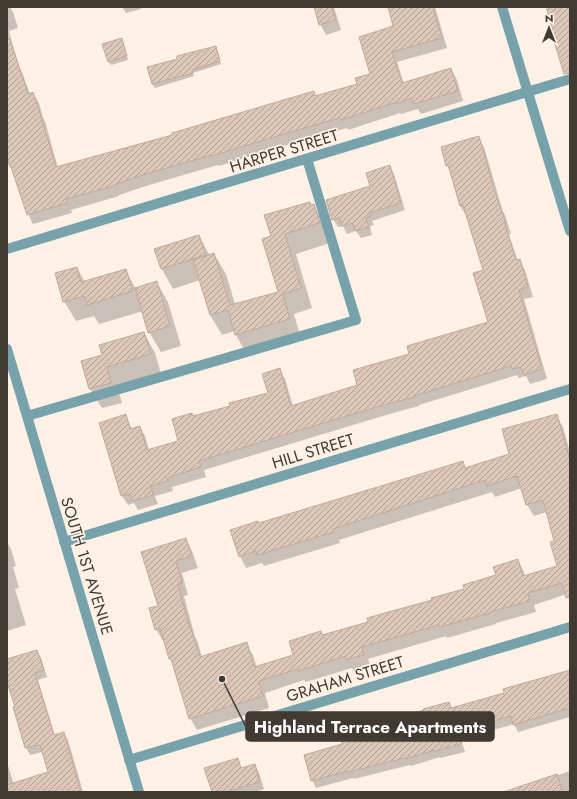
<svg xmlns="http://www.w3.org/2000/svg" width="577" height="799" viewBox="0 0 577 799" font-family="Jost,sans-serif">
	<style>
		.shadow { fill: #0003 }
		.building { fill: url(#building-hatch); stroke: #c0aa9c }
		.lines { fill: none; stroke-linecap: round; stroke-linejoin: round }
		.minor { stroke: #77a2ac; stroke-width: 10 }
		.labels { text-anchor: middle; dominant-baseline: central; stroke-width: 3.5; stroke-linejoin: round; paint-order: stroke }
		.street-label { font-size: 16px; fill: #413a33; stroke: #fdf1e6 }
		.leader { fill: none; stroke: #413a33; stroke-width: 1.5 }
		.callout-dot { fill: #413a33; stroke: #fdf1e6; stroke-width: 1.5 }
		.callout { fill: #413a33; stroke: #413a33; stroke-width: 1.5 }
		.callout-label { font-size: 17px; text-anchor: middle; font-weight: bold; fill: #fff }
	</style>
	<defs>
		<pattern id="building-hatch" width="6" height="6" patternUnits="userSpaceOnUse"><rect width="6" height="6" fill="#dcc6b7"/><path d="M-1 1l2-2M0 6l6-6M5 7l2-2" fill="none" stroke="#b4a295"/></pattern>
	</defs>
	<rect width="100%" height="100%" fill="#fdf1e6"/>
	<path class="shadow" d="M7,7H10L13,12L18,28L9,31L18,65L22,72L30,94L33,93L39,103L43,118L45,121L58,168L174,135L313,93L316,96L358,84L371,75L395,27L389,7H435L447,48L397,62L404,84L451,69L457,80L463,101L421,114L418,109L401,114L400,113L348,130L347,128L300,141L219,166L218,165L149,185L119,195V196L71,210L72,213L33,224L28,214L14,173L11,167L7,154Z
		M122,7H140L141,9L126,13Z
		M315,7H334L341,30L326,35L320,24Z
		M123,43L128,60L111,65L109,62L104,45Z
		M217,51L221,64L193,73L194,76L155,88L152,84L148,68Z
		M478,138L484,147L503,212L505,215L511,234L509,235L518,261H519L525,270L533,297L524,299L547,379L530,384L526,376L519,378L517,375L419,405V406L386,415L204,470L206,477L172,487L173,491L155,496L158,504L138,510L134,503L128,505L122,496L126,416L132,429L139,427L145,436L149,450L179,441L194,417L231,406L269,393L279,370L285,379L293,406L359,386L410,354L489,322L484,271L467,215H466L460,206L450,171L447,165Z
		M389,166L394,174L405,210L372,221L374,225L370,226L372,235L361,238L356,231L347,234L343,226L338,227L333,219L371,187Z
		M313,205L325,225L330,243L296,254L312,308L294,314L301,339L247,355L236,335L235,331L222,335L210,315L200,280L173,289L162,269L199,236L210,256L214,254L226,274L235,304L279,292L272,237L311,206Z
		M77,268L85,282L125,270L136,289L157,283L168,302L181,346L161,352L149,332L143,311L99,324L94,316L76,321L64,301Z
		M144,333L155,353L161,374L117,387L122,403L102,408L90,389L103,355Z
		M556,415L563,427L570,452V593L534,605L536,612L496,623V624L447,638L446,636L368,659L370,666L354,671L352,668L306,682L304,680L265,693L269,708L197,730L190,718L174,665L170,659L165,640L163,641L156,629L159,606L142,553L185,539L192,551L198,568L182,573L188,595L184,596L195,637L197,640L202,657L246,644L253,655L257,668L294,656L320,632L323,636L369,623L465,589L497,576L518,561L524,572L525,576L558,567L556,542L547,512L534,516L527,505L522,488L495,497L492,492L339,540L340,543L264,566L262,563L246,568L240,556L259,524L462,463L466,469L510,455Z
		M7,542L11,549L16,566L13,567L19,588L15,589L26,625L7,631Z
		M37,651L41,658L47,677L38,680L55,736L64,733L68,740L83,792H7V762L15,788L17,787L7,755L16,783L50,773L43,752L30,755L26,748L14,708H16L7,679V660Z
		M570,671V717L518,732L514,724L461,739L465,752L440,758V757L411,766L410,765L354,779L353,778L316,788L312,780L343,745L359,730L449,703L452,709L505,694Z
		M237,759L242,769L255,765L259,773L264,789L255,792H213Z
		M570,771V792H500L518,787V788Z"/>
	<path class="building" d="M314,7H332L336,20L319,25Z
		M388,7H433L442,38L392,52L402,83L451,68L458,91L414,104L412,98L394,104V103L341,120L340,118L294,131L212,156L211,155L143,175L114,185V186L66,199L67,203L27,215L11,167H10L7,158V40L10,39L28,94L33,92L39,110L56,167L172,135V133L314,91L315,96L357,84L355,78L370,74L359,37L393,26Z
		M546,7H570V73L564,74L551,31L553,30Z
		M122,38L127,56L108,62L102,44Z
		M216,46L220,61L192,70L193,73L152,84L147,67L177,59V56Z
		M479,136L499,205H500L506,225H505L516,260L520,259L528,287L519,290L542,369L524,375L521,367L512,369L511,366L414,396L415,397L380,406L199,461L201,467L167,478L168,481L151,486L153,495L132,501L130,494L121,496L99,423L126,414L130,429L140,426L147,450L178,441L172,419L192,413L193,416L230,406L229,403L268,393L262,374L280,368L291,406L357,385L353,370L409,354L407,346L488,322L473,273L483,270L463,205L460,206L448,165L446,166L441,147Z
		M390,165L401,203L369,213L370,217L366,218L369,227L355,231L353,223L342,226L339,218L332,220L326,200L370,186L366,173Z
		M310,202L311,205L314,204L320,223L285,234L301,288L283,294L290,319L235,335L228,310L210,315L193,260L214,253L230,305L278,292L262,239L271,236L264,215Z
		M199,235L206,255L161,269L154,249Z
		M77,267L81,282L126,269L133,291L87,305L84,296L63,302L55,273Z
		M157,281L170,326L148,333L135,288Z
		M144,332L151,354L107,367L111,383L89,389L81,361L102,355L99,345Z
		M557,414L570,460V597L566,598L562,583L528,593L530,601L490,612V613L440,627L439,625L362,647L364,655L346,660V656L298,671V669L259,681L263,696L189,719L171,659H169L160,628L155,630L149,608L158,606L141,552L186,538L192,556L176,561L182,583L178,585L190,628H191L200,657L247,642L254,667L293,655L289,641L321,631L322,635L368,622L367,618L432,600L431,598L464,589L463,585L496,575L493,567L518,559L523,576L557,566L550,542L554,541L543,500L526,505L517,476L487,486L485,480L333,529L334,532L257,555L256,551L239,557L230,530L258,521L259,523L463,461L465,468L509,454L502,429Z
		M37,650L44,670L35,673L54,735L64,732L81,792H7V785L48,772L40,745L25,748L13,707H15L7,682V659Z
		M570,670V708L513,725L511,716L457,731L461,744L435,751V750L405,759V758L349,772L348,771L311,781L304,755L342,744L339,733L359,728V729L424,710L423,709L449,702L451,708L504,693L503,689Z
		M238,758L241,768L255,764L260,782L225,792H212L204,768Z
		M557,774L563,792H513L512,789Z"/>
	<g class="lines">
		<path class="minor" d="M502,7L570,231
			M7,249L570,79
			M7,349L139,792
			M27,416L356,320L307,159
			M64,542L570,389
			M129,760L570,627"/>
	</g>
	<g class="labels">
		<g class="street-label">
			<text transform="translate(284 151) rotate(-17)">HARPER STREET</text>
			<text transform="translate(313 451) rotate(-17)">HILL STREET</text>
			<text transform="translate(87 566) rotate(73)">SOUTH 1ST AVENUE</text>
			<text transform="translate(345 679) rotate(-17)">GRAHAM STREET</text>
		</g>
	</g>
	<path class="leader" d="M222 679L246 727"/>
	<circle class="callout-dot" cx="222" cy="679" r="4"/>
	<rect class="callout" x="246" y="712" width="248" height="29" rx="4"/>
	<g class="callout-label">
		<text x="370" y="733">Highland Terrace Apartments</text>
	</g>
	<rect width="577" height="799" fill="none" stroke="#413a33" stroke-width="16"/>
	<g transform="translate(549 28)" stroke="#fdf1e6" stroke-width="3" paint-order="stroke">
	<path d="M0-3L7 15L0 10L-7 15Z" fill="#413a33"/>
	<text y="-6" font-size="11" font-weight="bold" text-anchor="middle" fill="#413a33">N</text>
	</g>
</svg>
